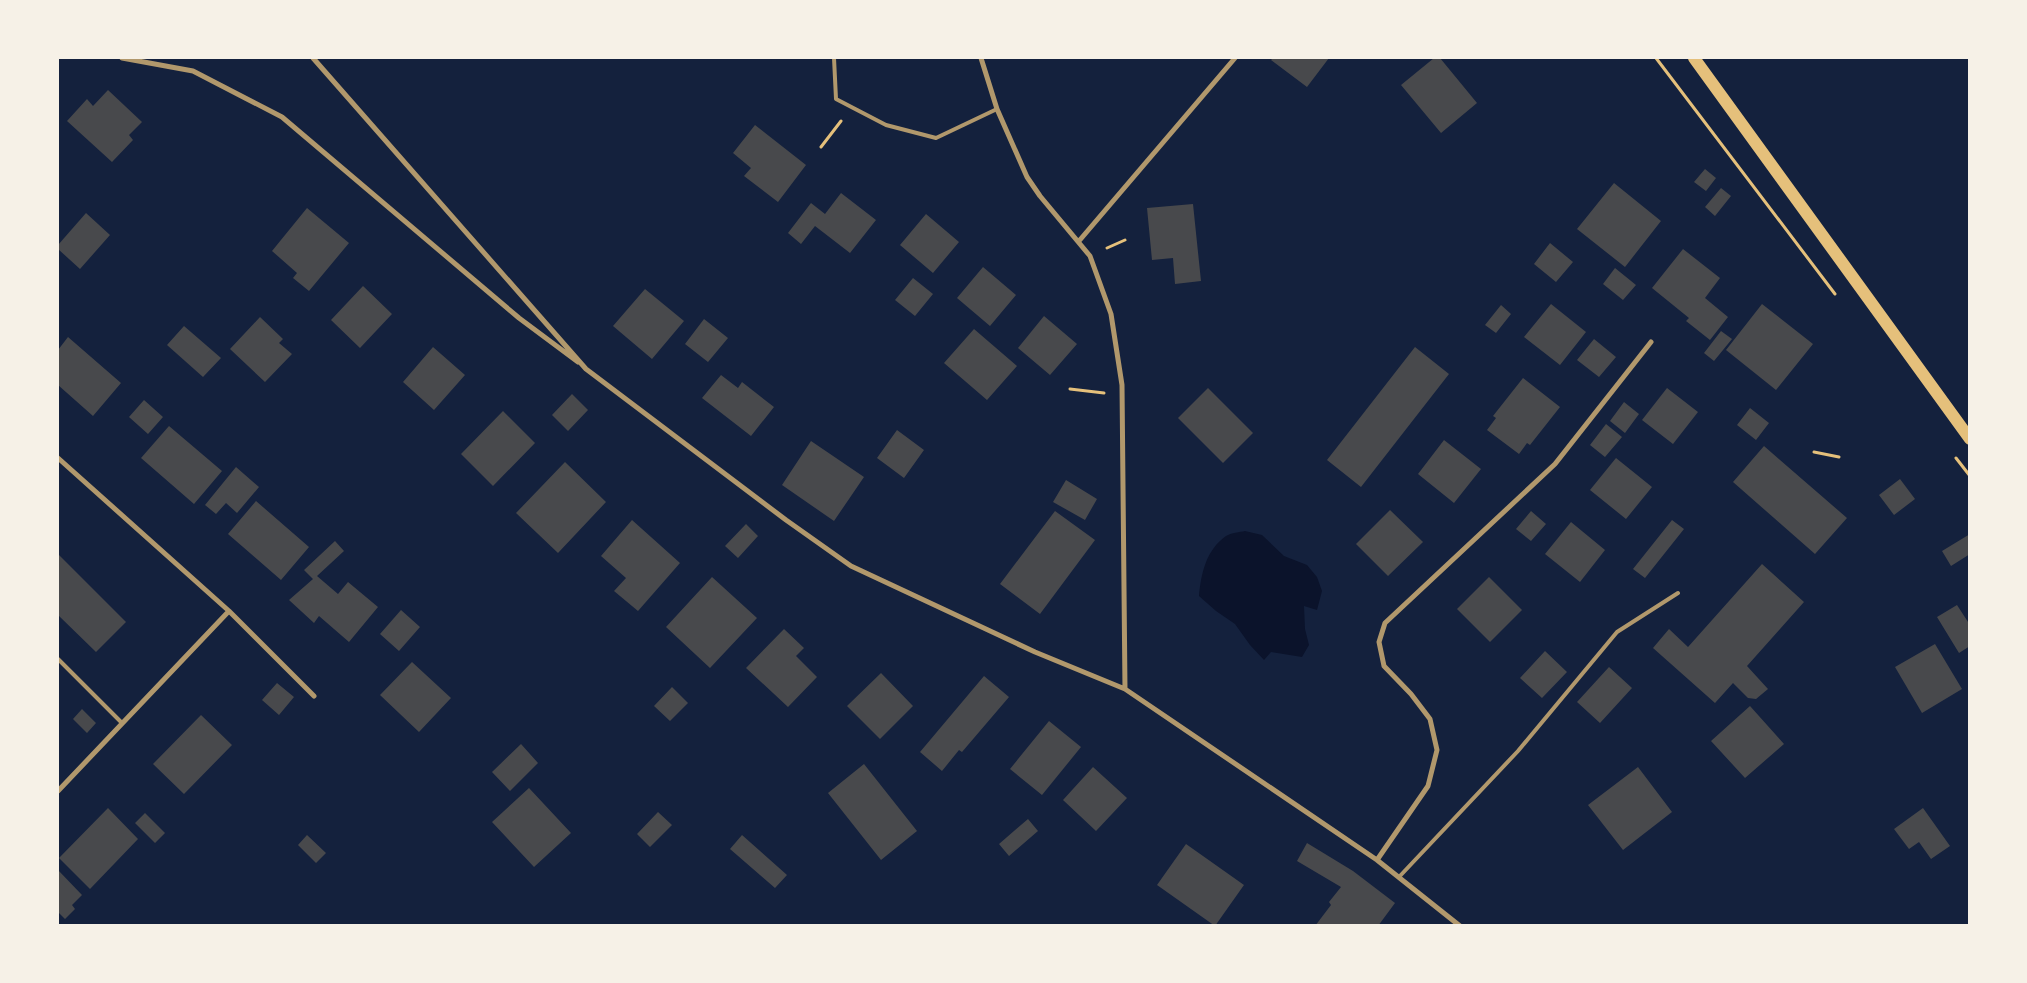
<svg xmlns="http://www.w3.org/2000/svg" width="2027" height="983" viewBox="0 0 2027 983" font-family="'Zilla Slab',serif">
	<style>
		.water { fill: #0b132b }
		.building { fill: #48494c }
		.lines { fill: none; stroke-linecap: round; stroke-linejoin: round }
		.path { stroke: #e5c07b; stroke-width: 3 }
		.service { stroke: #b1986c; stroke-width: 4 }
		.minor { stroke: #b1986c; stroke-width: 5 }
		.primary { stroke: #e5c07b; stroke-width: 12 }
	</style>
	<rect width="100%" height="100%" fill="#14213d"/>
	<path class="water" d="M1245,531L1262,535L1284,556L1307,565L1317,577L1322,591L1317,610L1304,606L1305,629L1309,645L1302,657L1271,652L1264,660L1250,645L1235,624L1216,611L1199,596C1201,574 1206,550 1226,536C1231,533 1240,532 1245,531Z"/>
	<path class="building" d="M1273,58H1329L1307,87L1271,60Z
		M1434,58H1440L1477,103L1441,133L1401,85Z
		M108,90L142,122L129,135L133,140L112,162L67,121L87,99L93,106Z
		M755,125L806,165L778,202L744,176L751,168L733,153Z
		M1705,169L1716,178L1706,191L1694,182Z
		M1614,183L1661,221L1625,267L1577,229Z
		M1721,188L1731,196L1715,216L1705,207Z
		M841,193L876,220L850,253L815,226L801,244L788,233L811,203L825,214Z
		M1193,204L1201,281L1175,284L1173,258L1152,260L1147,208Z
		M307,208L349,243L309,291L293,278L297,273L272,251Z
		M86,213L110,235L80,269L58,249V245Z
		M926,214L959,242L933,273L900,245Z
		M1550,243L1573,262L1556,282L1534,264Z
		M1683,249L1720,278L1705,298L1728,317L1710,340L1686,321L1689,318L1652,288Z
		M983,267L1016,295L990,326L957,298Z
		M1615,268L1636,285L1623,300L1603,284Z
		M913,278L933,294L915,316L895,300Z
		M363,286L392,314L360,348L331,320Z
		M645,289L684,321L652,359L613,326Z
		M1551,304L1586,332L1560,365L1524,337Z
		M1762,304L1813,344L1776,390L1726,350Z
		M1501,305L1511,314L1496,333L1485,325Z
		M1044,316L1077,344L1050,375L1018,348Z
		M260,317L283,339L279,343L292,354L265,382L230,349Z
		M704,319L728,338L708,362L685,344Z
		M184,326L221,358L203,377L167,345Z
		M974,329L1017,366L987,400L944,363Z
		M1721,331L1732,339L1714,361L1704,353Z
		M68,337L121,383L93,416L58,385V350Z
		M1594,339L1616,357L1599,377L1577,360Z
		M433,347L465,375L434,410L403,382Z
		M1415,347L1449,374L1361,487L1327,460Z
		M721,375L738,388L742,382L774,407L751,436L702,398Z
		M1523,378L1560,407L1530,445L1527,443L1519,454L1487,430L1496,418L1493,416Z
		M1208,388L1253,433L1223,463L1178,418Z
		M1667,388L1698,412L1673,444L1642,420Z
		M572,394L588,410L568,431L552,415Z
		M144,400L163,417L148,434L129,417Z
		M1624,402L1639,414L1625,433L1610,421Z
		M1750,408L1769,423L1756,440L1737,425Z
		M503,411L535,443L493,486L461,454Z
		M1606,424L1622,437L1605,457L1590,445Z
		M169,426L222,471L194,504L141,458Z
		M897,430L924,450L904,478L877,458Z
		M1444,440L1481,469L1454,503L1418,474Z
		M811,441L864,477L834,521L782,485Z
		M1764,446L1847,518L1815,554L1733,482Z
		M1616,458L1652,487L1626,519L1590,490Z
		M565,462L606,502L558,553L516,513Z
		M236,467L259,487L237,513L226,503L216,514L205,505Z
		M1900,479L1915,499L1894,515L1879,495Z
		M1066,480L1097,499L1085,520L1053,502Z
		M256,501L309,547L281,580L228,534Z
		M1390,510L1423,542L1388,576L1356,544Z
		M1055,511L1095,540L1040,614L1000,584Z
		M1531,511L1546,524L1531,541L1516,529Z
		M632,520L680,563L638,611L614,591L626,578L601,556Z
		M1672,520L1684,529L1645,578L1633,569Z
		M1571,522L1605,550L1580,582L1545,554Z
		M746,524L758,536L738,558L725,546Z
		M1970,534V554L1951,566L1942,551Z
		M335,541L344,551L317,576L338,594L348,582L378,607L349,642L319,616L314,623L289,600L313,579L304,570Z
		M58,554L126,622L96,652L58,615Z
		M1762,564L1804,602L1747,666L1768,689L1756,699L1748,698L1733,683L1715,703L1653,648L1669,629L1688,647Z
		M712,577L757,618L710,668L666,627Z
		M1489,577L1522,610L1490,642L1457,609Z
		M1957,605L1970,625V646L1959,653L1937,617Z
		M401,610L420,627L399,651L380,634Z
		M784,629L804,648L796,656L817,677L788,707L746,668Z
		M1935,644L1962,689L1922,713L1895,667Z
		M1545,651L1567,672L1542,698L1520,678Z
		M412,662L451,698L419,732L380,695Z
		M1609,667L1632,688L1600,723L1577,702Z
		M881,673L913,706L880,739L847,706Z
		M984,676L1009,697L962,752L959,750L942,771L920,752Z
		M277,683L294,697L279,715L262,700Z
		M672,687L688,703L670,721L654,706Z
		M1750,706L1784,744L1745,778L1711,741Z
		M82,709L96,723L87,733L73,719Z
		M201,715L232,745L184,794L153,764Z
		M1049,721L1081,747L1042,795L1010,769Z
		M521,744L538,763L510,791L492,772Z
		M864,764L917,831L881,860L828,793Z
		M1093,767L1127,798L1096,831L1063,800Z
		M1638,767L1672,812L1623,850L1588,805Z
		M529,788L571,833L534,867L492,822Z
		M108,808L138,839L90,889L59,858Z
		M1923,808L1950,846L1931,859L1919,842L1909,849L1894,829Z
		M658,812L672,825L650,847L637,834Z
		M145,813L165,833L155,843L135,823Z
		M1028,819L1038,831L1009,856L999,844Z
		M307,835L326,853L316,863L298,845Z
		M742,835L787,875L775,888L730,849Z
		M1307,843L1353,871L1395,903L1378,926H1315L1331,905L1329,902L1341,887L1297,861Z
		M1186,844L1244,885L1215,926L1157,885Z
		M58,870L82,895L72,905L75,909L65,919L58,912Z"/>
	<g class="lines">
		<path class="path" d="M1656,58L1835,294
			M821,147L841,121
			M1107,248L1125,240
			M1070,389L1104,393
			M1814,452L1839,457
			M1956,458L1970,476"/>
		<path class="service" d="M834,58L836,99L886,125L936,138L997,109
			M58,659L122,723
			M1399,877L1518,751L1617,632L1678,593"/>
		<path class="minor" d="M122,58L193,71L282,117L519,318L578,362
			M313,58L586,369L786,520L851,566L1035,652L1125,689L1377,860L1460,926
			M981,58L997,109L1027,177L1040,196L1090,256L1111,314L1122,385L1125,689
			M1079,241L1235,58
			M58,458L229,611L314,696
			M58,791L229,611
			M1377,860L1428,786L1437,750L1430,719L1411,694L1384,666L1379,642L1385,623L1555,464L1651,342"/>
		<path class="primary" d="M1694,58L1970,439"/>
	</g>
	<rect width="2027" height="983" fill="none" stroke="#f6f1e7" stroke-width="118"/>
</svg>
